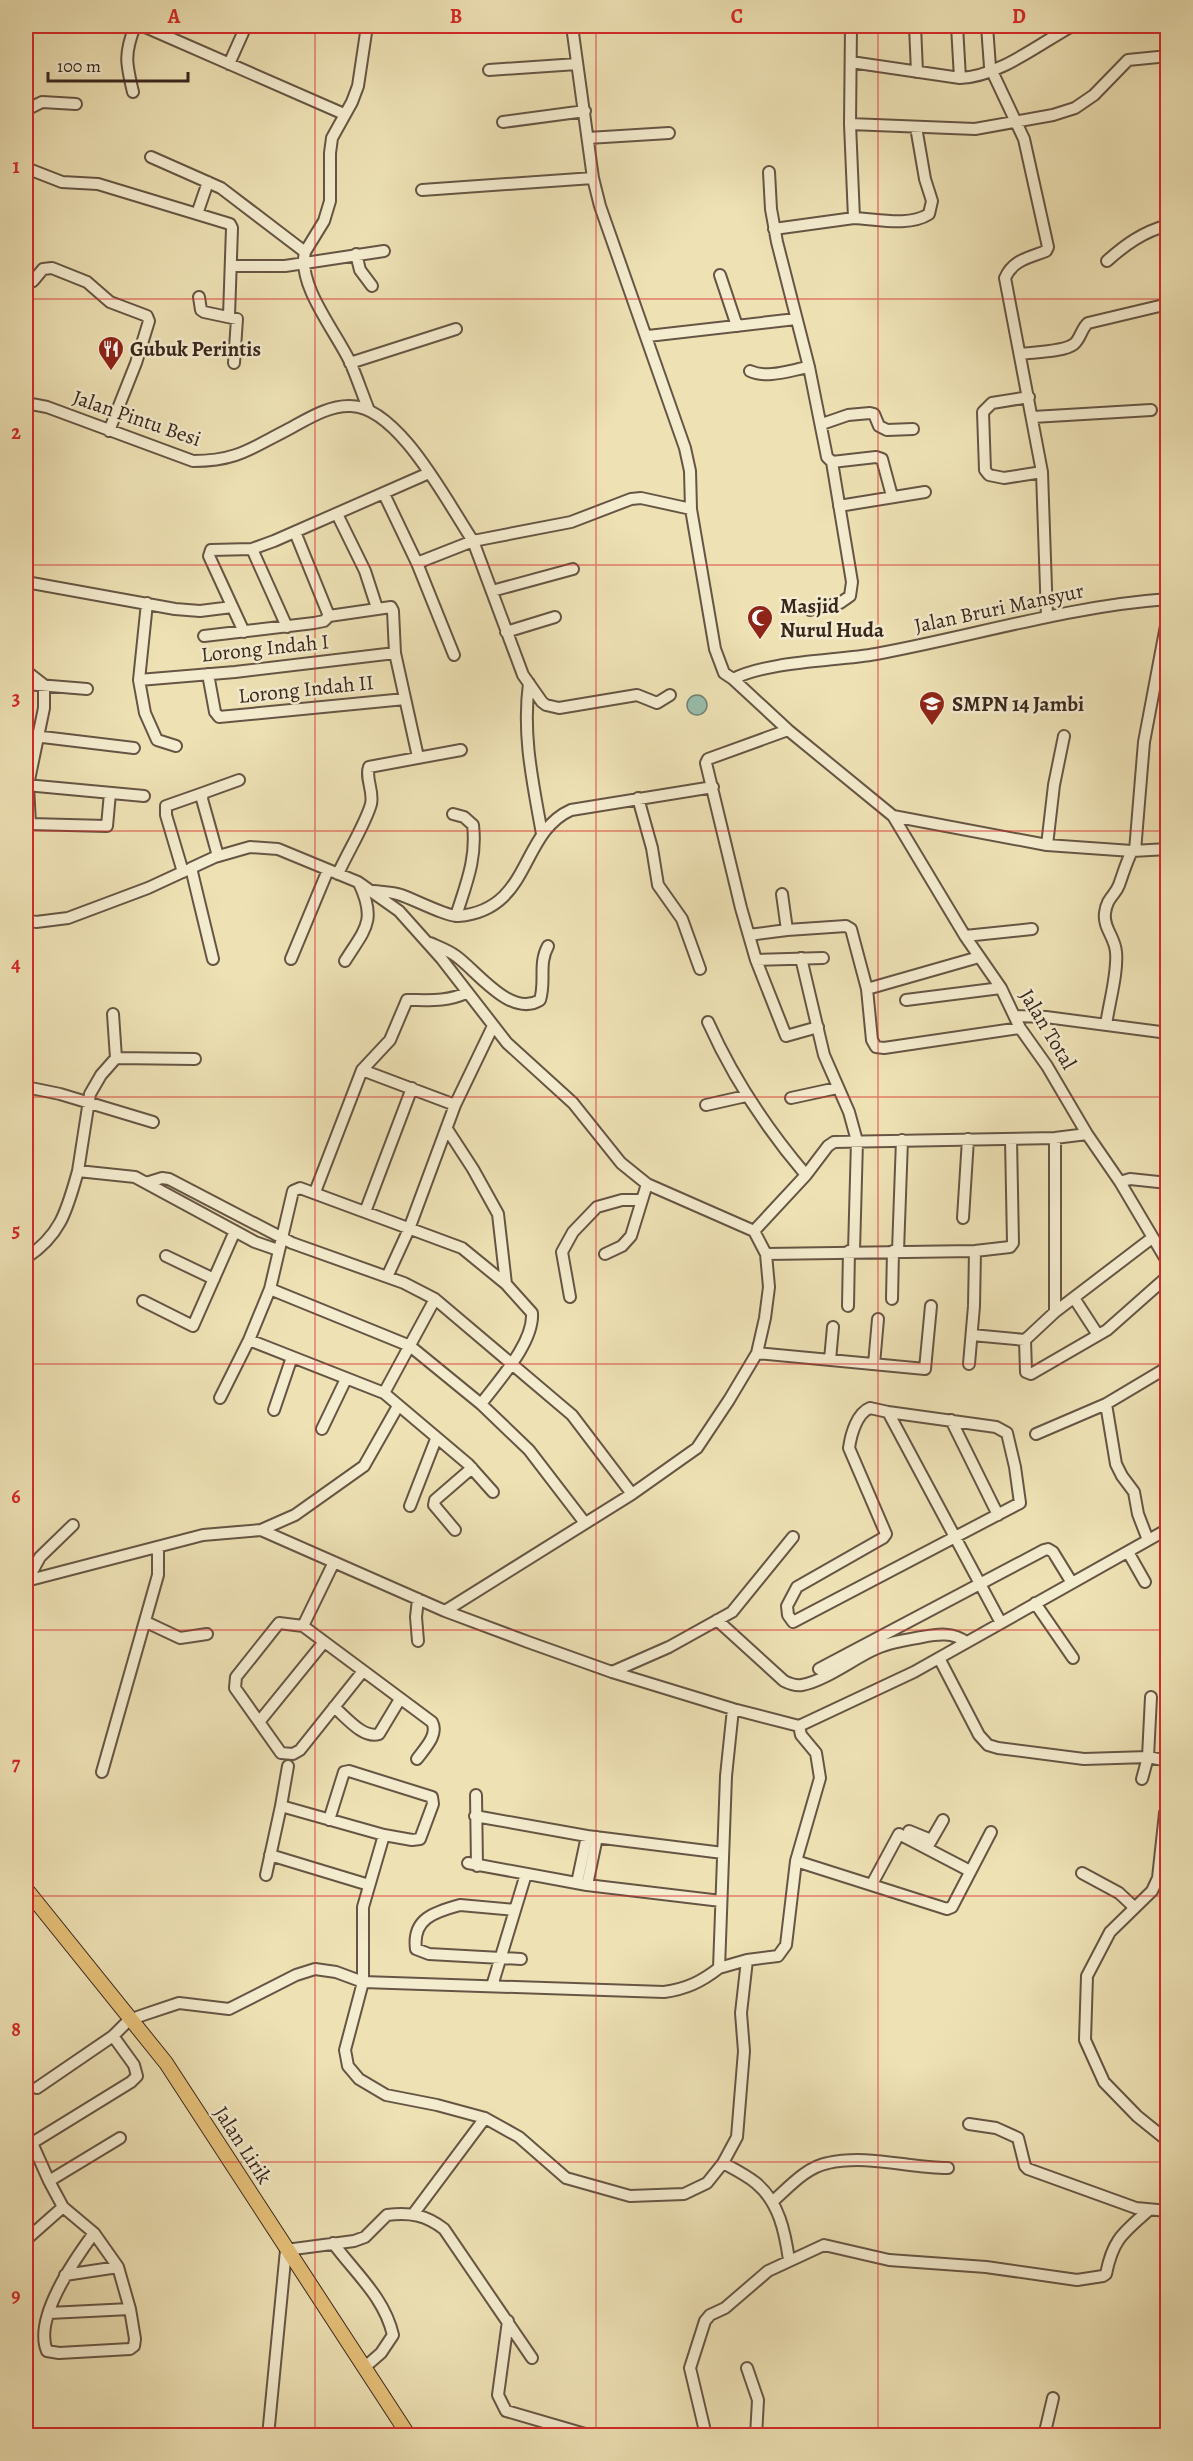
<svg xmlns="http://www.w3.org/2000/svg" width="1193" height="2461" viewBox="0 0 1193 2461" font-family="Alegreya,serif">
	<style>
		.water { fill: #99bead; stroke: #738174; stroke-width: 1.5 }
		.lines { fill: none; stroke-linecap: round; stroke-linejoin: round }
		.minor-casing { stroke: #654; stroke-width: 14 }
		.major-casing { stroke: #39261e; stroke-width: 16 }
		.minor { stroke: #f4eccf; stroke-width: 10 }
		.major { stroke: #e7c17a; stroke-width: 14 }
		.grid { fill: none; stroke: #d62828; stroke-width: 1.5; stroke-opacity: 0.55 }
		.labels { text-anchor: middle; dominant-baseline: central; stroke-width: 5; stroke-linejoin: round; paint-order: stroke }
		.poi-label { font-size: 21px; font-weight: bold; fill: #39261e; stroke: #f4eccf; text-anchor: start }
		.street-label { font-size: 21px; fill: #39261e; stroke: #f4eccf }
		.neatline { fill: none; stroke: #d62828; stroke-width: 2 }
		.grid-label { font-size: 20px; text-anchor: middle; font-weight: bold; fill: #d62828 }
	</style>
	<rect width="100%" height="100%" fill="#eee2b5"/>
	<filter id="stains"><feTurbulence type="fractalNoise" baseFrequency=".00333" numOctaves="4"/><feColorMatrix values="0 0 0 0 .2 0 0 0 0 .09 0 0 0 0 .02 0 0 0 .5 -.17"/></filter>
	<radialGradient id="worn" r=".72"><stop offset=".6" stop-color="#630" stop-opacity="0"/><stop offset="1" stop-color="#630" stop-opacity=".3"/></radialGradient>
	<path class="water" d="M687 705a10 10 0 1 1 20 0a10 10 0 1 1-20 0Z"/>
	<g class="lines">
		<defs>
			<path id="minor" d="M143,26L344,114
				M572,26L593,178L600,206L685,448L690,471L691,509L715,649L724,673L733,679L788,730L893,816L1047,845L1132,851L1168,849
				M915,26L917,72
				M957,26L960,78
				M987,26L990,67L1024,139L1048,247L1046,251C1028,258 1013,260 1005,278L1042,472L1047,617
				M851,62L960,78C998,77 1039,44 1072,26
				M229,64L246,26
				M489,70L577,64
				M133,92C126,63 124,54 135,26
				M26,110L42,102L76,104
				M503,122L585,111
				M850,124L975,129L1053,115L1075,108L1094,95L1128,60L1168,56
				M588,138L669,133
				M151,157L221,188L305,252C297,286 337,333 351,364C357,378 362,393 368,408
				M26,168L62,182L98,184L230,224L232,228L229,316
				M769,172L771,209L777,242L809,367L827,457L832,462L876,457L882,459L892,496
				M422,190L593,178
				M197,214L208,182
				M854,218C877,219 909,227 929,214L932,201L925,179L916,127
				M774,229L854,218L850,124L851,26
				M305,252L324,221L330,201V153L332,138L352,102L358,86L367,26
				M356,254L360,270L372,286
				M1107,261C1126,244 1143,232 1168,225
				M231,266H285L384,251
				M720,275L737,326
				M26,278L33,281L43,269L52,268L87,282L110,302L147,316L149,321L136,363L109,431
				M199,297L201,310L204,312L237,319L234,363
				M648,336L796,319
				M1020,354C1034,352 1064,352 1074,344C1081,338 1081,329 1088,323L1168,304
				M350,363L456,329
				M750,371C767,379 791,370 809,367
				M1029,397L992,403L983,412L985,470L989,475L1004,478L1042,472
				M26,403L47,407L193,461C236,461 250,449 287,430C306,420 328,405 351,406C399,407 448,504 473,541L571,522L631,499L641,498L691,509
				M1033,417L1151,410
				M822,424L848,415L870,413L874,414L879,426L887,430L913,429
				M384,494L417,563L454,655
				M839,506L925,492
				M337,514L365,571L377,608
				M295,532L329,616
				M252,549L287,627
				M417,563L473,541L523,675L542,702L546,705L559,708L637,695L657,703L670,695
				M26,582L175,609L200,611L232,607
				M492,591L573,569
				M147,603L139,680L145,713L157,740L176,746
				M810,610L840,603L850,596L852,582L832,462
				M244,632L209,556L211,550L252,549L274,541L429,473
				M506,632L555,617
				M204,636L314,623L324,621L329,616L391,607L393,611L395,653L418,757
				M26,671L44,685
				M208,674L215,712L219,717L405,699
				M733,679C768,661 836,661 876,654C974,636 1069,606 1168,599
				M139,680L235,672L395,653
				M529,683C522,736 533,783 542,834
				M26,684L87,689
				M44,685V708L28,785L30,824L107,826L110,793
				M788,730L708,759L706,763L741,908L756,960L786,1036L818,1027
				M26,735L134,748
				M26,785L144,796
				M638,798L652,848L658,885L682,919L700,969
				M453,814L464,817L473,825C477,859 466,884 456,916
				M893,816L965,936L1001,988L1020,1028L1047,1066L1087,1134L1120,1182L1168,1263
				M1047,845L1054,785L1064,736
				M1135,851L1144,742L1168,615
				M218,856L202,799L203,793L239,780
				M191,868L213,959
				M183,872L166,815V806L203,793
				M338,874C346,855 366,823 371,804C374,791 365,778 369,767L461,750
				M374,891C383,892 393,892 401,895C413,899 448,917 458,916C532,910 519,833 571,810L713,787
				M782,894L787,930
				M26,920L36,922L68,918L148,888L215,857L250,847L278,849L358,882L399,911L441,958L507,1043L573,1103L621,1163L647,1184L754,1231L766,1254L769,1287L765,1318L757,1353L729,1400L697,1448L632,1494L445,1611
				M749,935L787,930L846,926L851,929L867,989L872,1040L876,1047L884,1048L1020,1028
				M965,936L1032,929
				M430,943C439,947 448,950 456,956C478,972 511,1018 540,1000C546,981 538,964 548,946
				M801,958L824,1055L849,1112L857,1141L854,1251
				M291,959L328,870
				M756,960L823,958
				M345,961C365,929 377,921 359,883
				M867,989L979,957
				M906,1000L1001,988
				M1015,1016L1046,1017L1168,1033
				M708,1022C733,1078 766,1128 806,1175
				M1106,1025C1109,1003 1118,973 1116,952C1115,937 1103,928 1105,913C1107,897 1115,896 1119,885C1123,874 1126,863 1132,851
				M116,1058L195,1059
				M362,1070L455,1105
				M26,1087L60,1094L153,1122
				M791,1098L837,1088
				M706,1105L746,1096
				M447,1129L473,1169L498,1214L506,1284
				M1055,1138V1312
				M78,1171L90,1094L101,1075L116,1058L113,1014
				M1120,1182L1130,1179L1168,1183
				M146,1183L162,1178L169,1179L292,1243L404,1283L435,1299L572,1415L632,1494
				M315,1192L362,1070L390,1040L407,1000C429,1000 446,1002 466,993
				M365,1212L412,1088
				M963,1218L968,1139
				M754,1231L806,1175L828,1146L834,1142L1055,1138L1087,1134
				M1152,1238L1055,1312L1025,1340L1026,1372L1031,1374L1107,1330L1168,1276
				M898,1251L902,1140
				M605,1254L622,1246L631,1236L647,1184
				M766,1254L975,1251L1010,1247L1013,1243L1011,1139
				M166,1256L214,1279
				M26,1258C61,1235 67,1210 78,1171L135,1177L255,1242L278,1250
				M387,1277L409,1229L455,1105L493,1026
				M270,1289L410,1346L481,1404L529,1450L585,1523
				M570,1297L562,1252L573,1232L597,1207L622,1200H642
				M1074,1298L1098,1335
				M892,1299L893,1251
				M143,1301L193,1326L235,1231
				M848,1306L849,1251
				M972,1335L1025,1340
				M249,1340L384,1393L468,1464L493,1492
				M757,1353L925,1369L931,1306
				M830,1360L833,1327
				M874,1364L878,1319
				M969,1364L974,1306L975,1251
				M384,1393L435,1299
				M220,1398L249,1340L270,1289L293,1191L300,1188L462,1248L506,1284L532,1313C534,1343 498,1381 481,1404
				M1106,1404L1116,1464L1122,1476L1134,1492L1138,1514L1148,1540
				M870,1408L888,1412L996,1427L1007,1433L1015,1467L1020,1503L793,1622L788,1615L787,1606L797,1587L883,1538L886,1534L849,1448C851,1434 857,1413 870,1408Z
				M274,1410L292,1357
				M888,1412L1001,1623
				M951,1420L998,1515
				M322,1429L346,1379
				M1036,1434L1106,1404L1168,1367
				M410,1506L436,1439
				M261,1530L295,1515L364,1466L398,1406
				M455,1530L434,1505L435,1500L472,1468
				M1128,1552L1145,1582
				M26,1581L203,1535L261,1530L445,1611L528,1642L612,1672L733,1709L799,1726L914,1672L1168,1529
				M27,1581L40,1557L73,1525
				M1035,1603L1073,1658
				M717,1620L784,1681C790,1684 796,1686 802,1685C824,1681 852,1660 873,1650C888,1642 906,1640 922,1637C938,1634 953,1632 966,1642
				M146,1622L180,1638L207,1634
				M303,1626L334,1562
				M418,1641L416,1617L418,1599
				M939,1658L979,1735L988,1745L998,1748L1084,1759L1148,1757L1168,1761
				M819,1669L1044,1550L1048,1549L1053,1552L1072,1583
				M363,1671L300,1750L293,1754L281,1753L235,1688L236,1677L279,1623L303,1626L432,1722C439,1735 424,1749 417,1759
				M612,1672L669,1647L732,1612L793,1537
				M334,1707C346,1717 363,1739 379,1734L400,1699
				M259,1722L324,1642
				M102,1772L158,1575V1547
				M1142,1779L1148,1757L1151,1697
				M476,1795L477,1866
				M1168,1805L1165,1813L1158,1878L1152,1891L1110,1932L1087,1976L1085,2040L1104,2082L1137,2116L1168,2141
				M281,1806L288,1766
				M475,1816L587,1836L723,1853
				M329,1820L344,1772L349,1771L432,1797L433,1804L420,1839L412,1840L384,1835
				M909,1831L931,1840
				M928,1846L943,1820
				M270,1855L369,1885
				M796,1861L947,1909L952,1907L991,1832
				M468,1863L587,1885L721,1901
				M1082,1873L1119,1893L1134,1907
				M266,1875L281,1806L384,1835L363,1907V1982L345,2050L348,2066L359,2079L386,2095L437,2105L485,2118L519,2137L566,2178L630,2196L684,2194L707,2183L723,2163L737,2137L744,2051L741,2013L747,1960
				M577,1883L587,1836
				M872,1884L899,1834L970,1871
				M587,1885L597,1837
				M515,1910L460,1905C434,1912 412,1919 416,1949L429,1954L521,1959
				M719,1968L747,1960L778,1956L786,1945L796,1861L820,1778L816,1753L801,1735L799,1726
				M492,1986L526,1874
				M37,2088L113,2036L129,2020L146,2014L179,2003L229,2009L296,1975L315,1969L336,1972L363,1982L664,1992C686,1989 701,1982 719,1968L726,1776L733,1709
				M969,2124L996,2128L1018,2138L1025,2166L1028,2169L1136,2208L1168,2211
				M723,2163C734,2169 746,2175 756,2183C779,2202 785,2232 789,2260
				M49,2181L120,2138
				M772,2202C788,2188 806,2167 828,2163C868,2154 908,2168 948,2168
				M414,2213L485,2118
				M94,2233C75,2259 33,2318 47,2351L59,2353L130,2349L134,2346L135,2339L130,2309L118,2267L94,2233L63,2207L49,2181L32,2143L131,2082L137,2076L134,2065L113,2036
				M28,2238L63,2207
				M333,2243C356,2274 384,2297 393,2335L381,2353L365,2367
				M65,2275L118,2267
				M49,2313L130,2309
				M508,2321L498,2395L506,2411L592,2436
				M747,2368L758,2400L756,2436
				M268,2436L286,2250L354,2241L365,2237L387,2215C410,2212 426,2215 444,2229L532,2358
				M704,2436L705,2431L690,2368L705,2321L710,2315L725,2308L768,2271L824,2245L889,2260L986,2267L1077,2280L1103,2276L1106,2274C1113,2239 1123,2233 1149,2210
				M1044,2436L1053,2398"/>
			<path id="major" d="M26,1889L166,2063L409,2436"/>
		</defs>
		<use href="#minor" class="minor-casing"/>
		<use href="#major" class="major-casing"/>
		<use href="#minor" class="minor"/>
		<use href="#major" class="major"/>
	</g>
	<path class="grid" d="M315,26V2436M596,26V2436M878,26V2436M26,299H1168M26,565H1168M26,831H1168M26,1097H1168M26,1364H1168M26,1630H1168M26,1896H1168M26,2162H1168"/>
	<defs>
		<symbol id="restaurant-pin" viewBox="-11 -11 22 30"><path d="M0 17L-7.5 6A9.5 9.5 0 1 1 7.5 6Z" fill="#8f2418" stroke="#f4eccf"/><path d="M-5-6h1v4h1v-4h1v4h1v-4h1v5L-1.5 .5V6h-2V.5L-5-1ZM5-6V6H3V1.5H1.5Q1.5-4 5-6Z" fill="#fff"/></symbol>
		<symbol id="mosque-pin" viewBox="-11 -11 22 30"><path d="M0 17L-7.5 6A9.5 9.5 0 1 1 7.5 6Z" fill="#8f2418" stroke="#f4eccf"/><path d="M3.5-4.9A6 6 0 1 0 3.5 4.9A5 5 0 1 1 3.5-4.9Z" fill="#fff"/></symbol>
		<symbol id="school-pin" viewBox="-11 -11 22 30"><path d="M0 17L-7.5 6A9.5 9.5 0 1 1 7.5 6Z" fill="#8f2418" stroke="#f4eccf"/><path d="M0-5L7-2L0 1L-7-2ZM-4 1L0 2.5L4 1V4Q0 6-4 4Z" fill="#fff"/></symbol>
	</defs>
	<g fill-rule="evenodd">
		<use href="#restaurant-pin" x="96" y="334" width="30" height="40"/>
		<use href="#mosque-pin" x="745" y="603" width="30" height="40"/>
		<use href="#school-pin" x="917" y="689" width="30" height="40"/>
	</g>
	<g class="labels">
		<g class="poi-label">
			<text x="130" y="349">Gubuk Perintis</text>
			<text x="780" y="606">Masjid<tspan x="780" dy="24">Nurul Huda</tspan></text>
			<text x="952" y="704">SMPN 14 Jambi</text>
		</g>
		<g class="street-label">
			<text transform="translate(137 418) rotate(19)">Jalan Pintu Besi</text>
			<text transform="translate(999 608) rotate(-12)">Jalan Bruri Mansyur</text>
			<text transform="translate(265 648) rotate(-6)">Lorong Indah I</text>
			<text transform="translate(306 689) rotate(-6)">Lorong Indah II</text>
			<text transform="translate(1048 1029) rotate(59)">Jalan Total</text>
			<text transform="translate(243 2145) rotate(57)">Jalan Lirik</text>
		</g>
	</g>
	<rect width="1193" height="2461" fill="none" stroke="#eee2b5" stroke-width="66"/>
	<path d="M48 72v9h140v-9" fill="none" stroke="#39261e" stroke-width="3"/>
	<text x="57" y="72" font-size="18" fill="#39261e" stroke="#f4eccf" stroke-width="4.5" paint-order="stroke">100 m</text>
	<rect x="33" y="33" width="1127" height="2395" class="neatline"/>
	<g class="grid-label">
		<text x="174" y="23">A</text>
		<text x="456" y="23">B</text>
		<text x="737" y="23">C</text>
		<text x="1019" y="23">D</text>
		<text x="16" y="173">1</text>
		<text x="16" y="439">2</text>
		<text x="16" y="705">3</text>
		<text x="16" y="971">4</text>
		<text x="16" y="1237">5</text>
		<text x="16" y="1503">6</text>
		<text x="16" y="1770">7</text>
		<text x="16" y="2036">8</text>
		<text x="16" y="2302">9</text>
	</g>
	<rect width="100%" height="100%" filter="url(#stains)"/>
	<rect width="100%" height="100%" fill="url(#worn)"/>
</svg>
